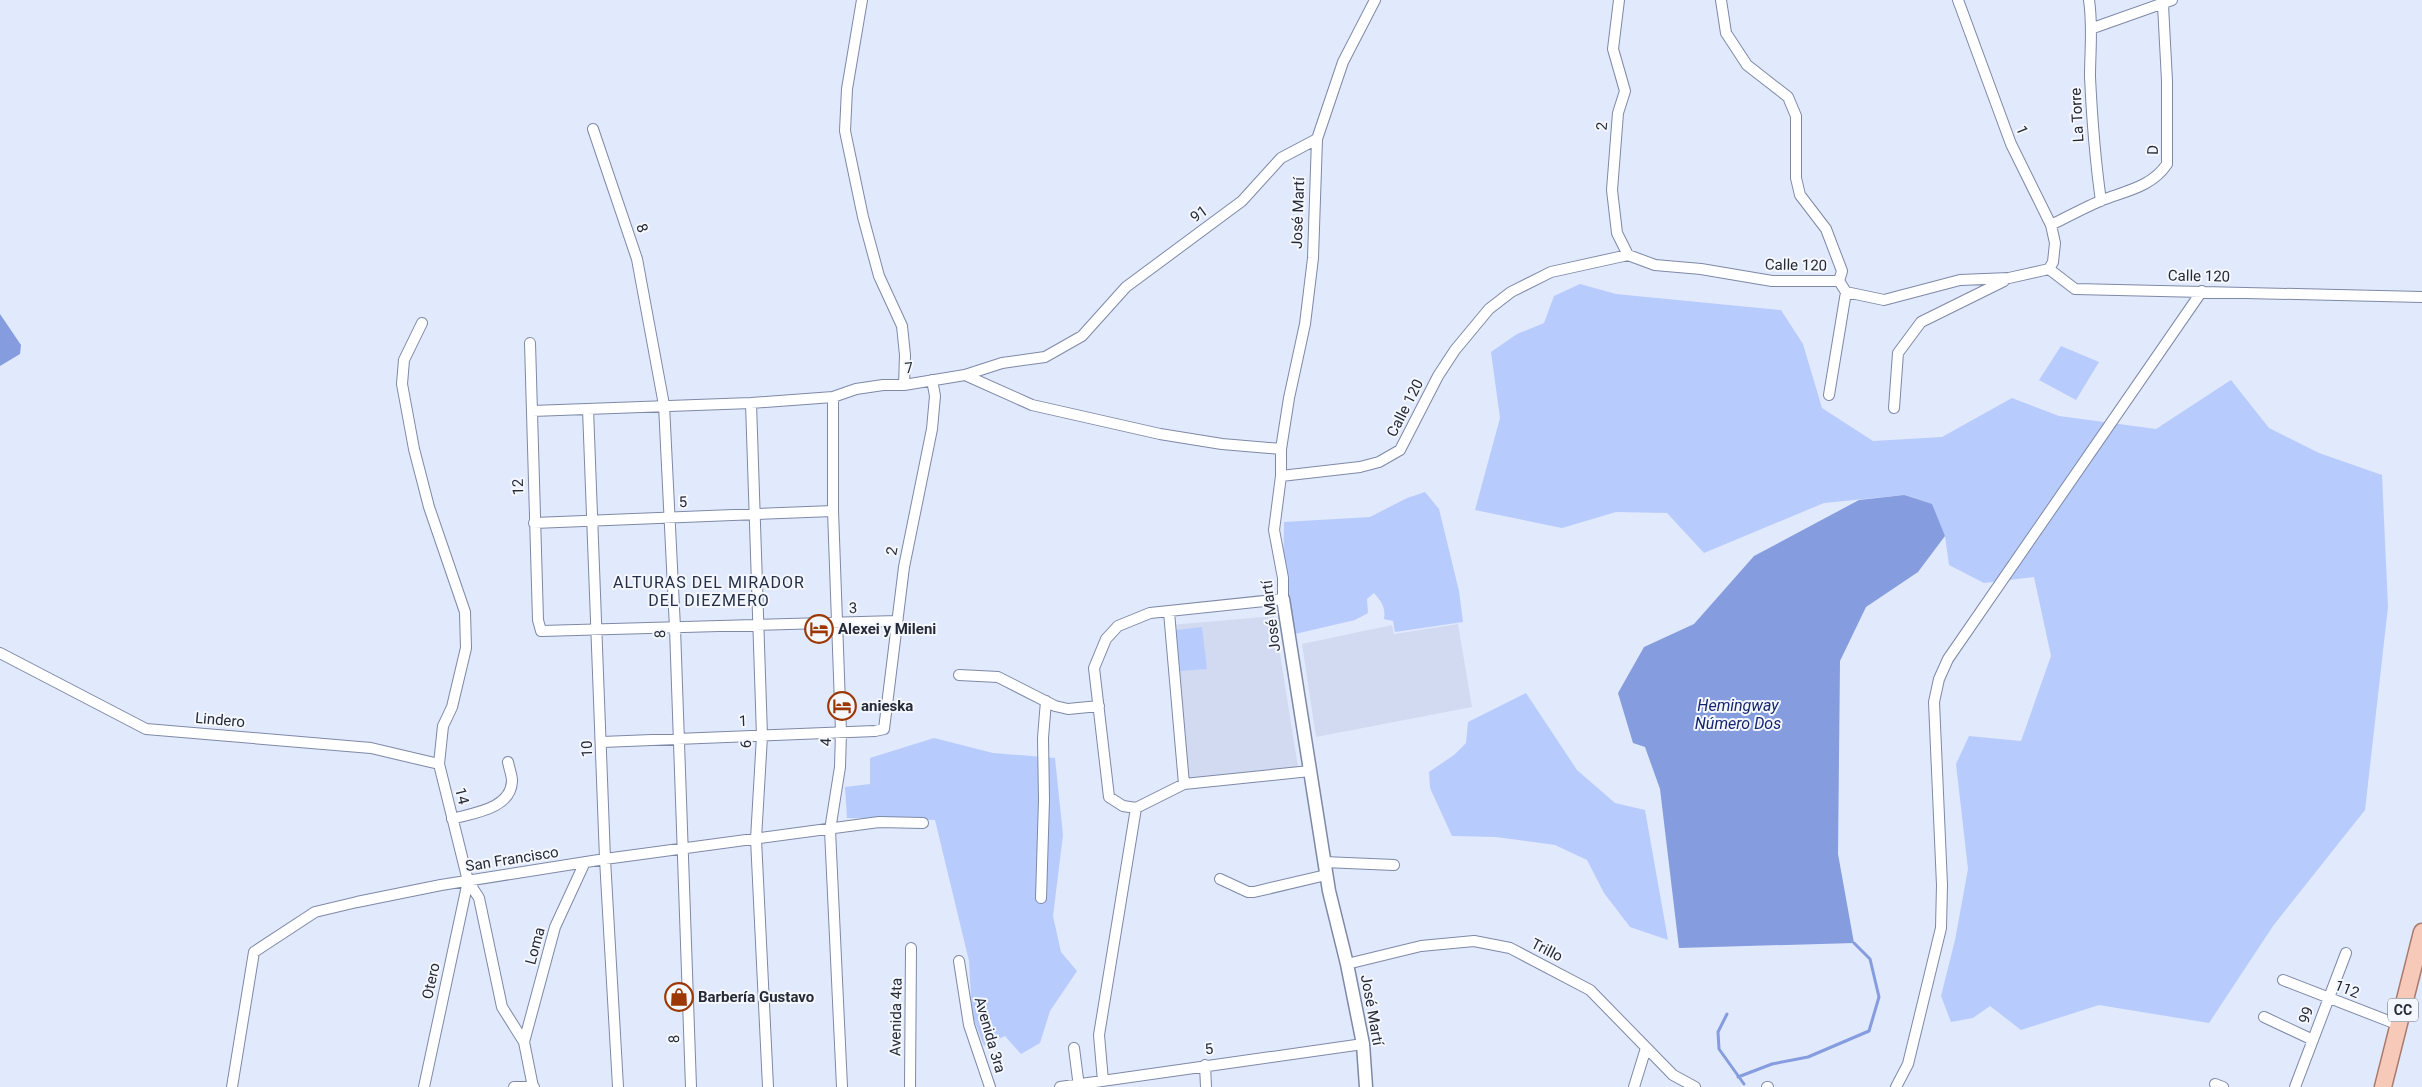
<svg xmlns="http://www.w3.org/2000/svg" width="2422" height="1087" viewBox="0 0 2422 1087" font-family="Roboto,sans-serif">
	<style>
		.built { fill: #d1daf1 }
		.green { fill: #b8cbfd }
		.water { fill: #859cde }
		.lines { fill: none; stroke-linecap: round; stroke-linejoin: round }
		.stream { stroke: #859cde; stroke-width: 3 }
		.minor-casing { stroke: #7d89a7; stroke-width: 12 }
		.tertiary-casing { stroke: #7d89a7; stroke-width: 15 }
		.primary-casing { stroke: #a97a6c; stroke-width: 19 }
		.minor { stroke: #fff; stroke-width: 10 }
		.tertiary { stroke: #fff; stroke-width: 12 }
		.primary { stroke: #f6c9b8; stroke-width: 16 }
		.labels { text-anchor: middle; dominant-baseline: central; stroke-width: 4; stroke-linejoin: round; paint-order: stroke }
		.shield { fill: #f4f7fd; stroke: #636872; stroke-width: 1 }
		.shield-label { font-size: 14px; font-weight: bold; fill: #252a36 }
		.street-label { font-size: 15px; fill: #252a36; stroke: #f4f7fd }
		.poi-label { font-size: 15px; font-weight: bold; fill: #252a36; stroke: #f4f7fd; text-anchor: start }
		.neighbourhood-label { font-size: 16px; letter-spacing: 1px; fill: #252e47; stroke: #f4f7fd }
		.water-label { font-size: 16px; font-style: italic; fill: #182672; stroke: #f4f7fd }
	</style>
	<rect width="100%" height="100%" fill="#e1e9fd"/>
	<path class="built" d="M1274,616L1298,767L1188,780L1171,625Z
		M1458,624L1472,707L1316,737L1302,644L1392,625L1394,634Z"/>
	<path class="green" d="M1580,284L1616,294L1781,310L1803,344L1822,408L1873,441L1942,437L2012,398L2059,416L2156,429L2231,380L2269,428L2319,453L2382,475L2388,607L2365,810L2273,926L2209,1023L2099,1005L2021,1030L1990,1006L1973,1018L1951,1022L1941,996L1955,940L1968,869L1956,764L1969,736L2021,741L2051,656L2034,577L1984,583L1949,565L1945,536L1904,495L1824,503L1704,553L1667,513L1616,512L1562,528L1475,510L1500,418L1491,352L1517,334L1544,323L1554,296Z
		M2061,346L2099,362L2076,400L2039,380Z
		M1425,492L1439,509L1459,591L1463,622L1395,632L1393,621L1384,619C1386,607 1381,601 1374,593L1367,599L1368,613L1355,620L1295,634L1293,631L1283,578L1284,522L1370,517L1407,498Z
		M1202,627L1207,669L1180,671L1176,630Z
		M1526,693L1577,770L1615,803L1645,810L1668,940L1630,927L1604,893L1587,860L1555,845L1496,837L1452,836L1430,788L1429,772L1454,755L1466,743L1468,722Z
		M934,738L993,753L1055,758L1063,835L1053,916L1061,952L1077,971L1050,1011L1040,1043L1021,1054L1005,1036L984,1046L972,1015L969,961L935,820L847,818L845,787L870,784V758Z"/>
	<path class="water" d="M0,314L21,345L20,354L0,366Z
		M1904,495L1932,504L1945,536L1918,572L1866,607L1840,661L1838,854L1854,943L1679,948L1660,789L1645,747L1633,743L1618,693L1644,647L1694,624L1754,556L1859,500Z"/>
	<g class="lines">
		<path class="stream" d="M1727,1014L1718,1032L1719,1049L1744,1084
			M1738,1077L1772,1064L1808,1057L1869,1031L1879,997L1870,959L1854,943"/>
		<defs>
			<path id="minor" d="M862,0L847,89L845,131L863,217L879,276L902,326L905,355L904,385
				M1619,0L1613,49L1625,91L1618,113L1612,190L1617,233L1628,255
				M1721,0L1726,33L1747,65L1788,97L1796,116V178L1800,195L1826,229L1842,271L1839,281
				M1958,0L2011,144L2051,225L2055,243L2053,262L2049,269
				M2089,0C2093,27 2090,51 2090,77C2092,119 2095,159 2101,201
				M2093,28L2172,0
				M593,129L637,259L664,405L675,628L691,1087
				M2051,225C2067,217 2084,208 2100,201C2125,191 2152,187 2167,164V81L2163,5
				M422,323L404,360L402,384L414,449L429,507L465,612L466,648L452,707L443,726L439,764L468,881L479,898L502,1007L524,1042L533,1087
				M530,343L538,620L541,631L897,621
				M965,375L1032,405L1160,434L1222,444L1281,449
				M1829,395L1846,292
				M833,397V511L841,732L840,767L830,830L842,1087
				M751,403L762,736L756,839L768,1087
				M1894,408L1898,353L1921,322L2004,281
				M588,409L605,859L618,1087
				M532,411L751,403L833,397L856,389L883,385H904L965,375L1002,363L1045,357L1082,336L1126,287L1242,201L1281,158L1317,139
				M1281,476L1360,467L1379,462L1400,450L1438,376L1455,350L1489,309L1511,292L1551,272L1628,255L1655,265L1701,269L1772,281H1839L1846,292L1884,300L1960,280L2009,278L2049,269L2075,289L2422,297
				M534,523L833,511
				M1169,612L1184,784
				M0,653L146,729L371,748L439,764
				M959,675L998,677L1055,706L1068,709L1099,706
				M602,742L875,731L884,729L904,567L932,429L935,396L932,380
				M1310,771L1184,784L1136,808L1123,806L1109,797L1094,668L1106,639L1118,626L1150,613L1283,599V578L1274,530L1281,476V449L1289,398L1305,324L1313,258L1317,139L1343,62L1375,0
				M452,819C473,813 511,809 512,781C512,775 509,768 508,762
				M1324,862L1394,865
				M1220,879L1248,892H1254L1326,875
				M1041,898L1044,800L1043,738L1046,701
				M959,961L969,1025L990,1087
				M1347,964L1421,946L1474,941L1510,948L1590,990L1673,1075L1695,1087
				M2283,980L2399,1025
				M2264,1017L2313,1040
				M524,1042L555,927L585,862
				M1074,1048L1079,1087
				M1205,1065L1206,1087
				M1103,1081L1099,1035L1136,808
				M2215,1084L2223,1087
				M232,1087L254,952L315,912L357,902L441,885L605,859L879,822L923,823
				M424,1087L468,881
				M514,1087H534
				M910,1087L911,948
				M1060,1087L1363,1044
				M1634,1087L1646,1048
				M1767,1087H1768
				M1896,1087L1908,1064L1941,928L1942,885L1934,702L1939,679L1948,659L2202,291
				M2295,1087L2346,953"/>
			<path id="tertiary" d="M1283,599L1329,891L1347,964L1363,1044L1366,1087"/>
			<path id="primary" d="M2383,1087L2422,932"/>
		</defs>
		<use href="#minor" class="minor-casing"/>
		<use href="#tertiary" class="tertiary-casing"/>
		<use href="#primary" class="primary-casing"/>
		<use href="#minor" class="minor"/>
		<use href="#tertiary" class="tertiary"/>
		<use href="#primary" class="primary"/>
	</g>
	<defs>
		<symbol id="hotel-ring" viewBox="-11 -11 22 22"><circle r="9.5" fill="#f4f7fd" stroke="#9c3803" stroke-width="1.5"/><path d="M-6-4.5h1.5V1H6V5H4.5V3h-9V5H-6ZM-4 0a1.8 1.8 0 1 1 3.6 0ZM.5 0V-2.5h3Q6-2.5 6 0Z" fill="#9c3803"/></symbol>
		<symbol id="shop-ring" viewBox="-11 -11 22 22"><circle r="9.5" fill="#f4f7fd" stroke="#9c3803" stroke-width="1.5"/><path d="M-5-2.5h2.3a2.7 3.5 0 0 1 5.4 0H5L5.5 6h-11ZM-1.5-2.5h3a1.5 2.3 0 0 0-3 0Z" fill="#9c3803"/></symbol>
	</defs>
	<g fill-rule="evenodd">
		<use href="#hotel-ring" x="803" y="613" width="32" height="32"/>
		<use href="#hotel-ring" x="826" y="690" width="32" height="32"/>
		<use href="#shop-ring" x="663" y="981" width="32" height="32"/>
	</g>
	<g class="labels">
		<rect class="shield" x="2388" y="998.5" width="30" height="23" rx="4"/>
		<g class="shield-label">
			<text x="2403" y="1010">CC</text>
		</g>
		<g class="street-label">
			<text transform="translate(2077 115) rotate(-93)">La Torre</text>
			<text transform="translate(1602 126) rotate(-85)">2</text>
			<text transform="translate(2022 130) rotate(68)">1</text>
			<text transform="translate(2153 150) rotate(-88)">D</text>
			<text transform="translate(1298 213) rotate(-88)">José Martí</text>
			<text transform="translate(1199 214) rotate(-36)">91</text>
			<text transform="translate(642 228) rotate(71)">8</text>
			<text transform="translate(1796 265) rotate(1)">Calle 120</text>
			<text transform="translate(2199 276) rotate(1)">Calle 120</text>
			<text transform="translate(909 368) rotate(-7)">7</text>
			<text transform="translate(1405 408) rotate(-63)">Calle 120</text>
			<text transform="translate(518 487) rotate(-91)">12</text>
			<text transform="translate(683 502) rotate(-3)">5</text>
			<text transform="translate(892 551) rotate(-79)">2</text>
			<text transform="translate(853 608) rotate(-2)">3</text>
			<text transform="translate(1271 616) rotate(-97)">José Martí</text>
			<text transform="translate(660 634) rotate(-92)">8</text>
			<text transform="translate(220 720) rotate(5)">Lindero</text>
			<text transform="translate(743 721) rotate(-2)">1</text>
			<text transform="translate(826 742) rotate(-88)">4</text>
			<text transform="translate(746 744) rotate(-87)">6</text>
			<text transform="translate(587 749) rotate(-92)">10</text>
			<text transform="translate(462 796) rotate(76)">14</text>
			<text transform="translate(512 859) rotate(-9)">San Francisco</text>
			<text transform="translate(535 946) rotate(-75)">Loma</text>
			<text transform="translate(1547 950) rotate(27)">Trillo</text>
			<text transform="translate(431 981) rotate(-78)">Otero</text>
			<text transform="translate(2347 989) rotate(22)">112</text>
			<text transform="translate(1372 1010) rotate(80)">José Martí</text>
			<text transform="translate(2306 1015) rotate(-71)">99</text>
			<text transform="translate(896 1017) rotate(-89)">Avenida 4ta</text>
			<text transform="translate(990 1035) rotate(74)">Avenida 3ra</text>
			<text transform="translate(674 1039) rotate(-92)">8</text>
			<text transform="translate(1209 1049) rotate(-8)">5</text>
		</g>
		<g class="poi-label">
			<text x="838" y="629">Alexei y Mileni</text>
			<text x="861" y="706">anieska</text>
			<text x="698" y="997">Barbería Gustavo</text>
		</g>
		<g class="neighbourhood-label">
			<text x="709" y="582">ALTURAS DEL MIRADOR<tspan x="709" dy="18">DEL DIEZMERO</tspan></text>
		</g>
		<g class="water-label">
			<text x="1738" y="705">Hemingway<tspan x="1738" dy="18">Número Dos</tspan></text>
		</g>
	</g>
</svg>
